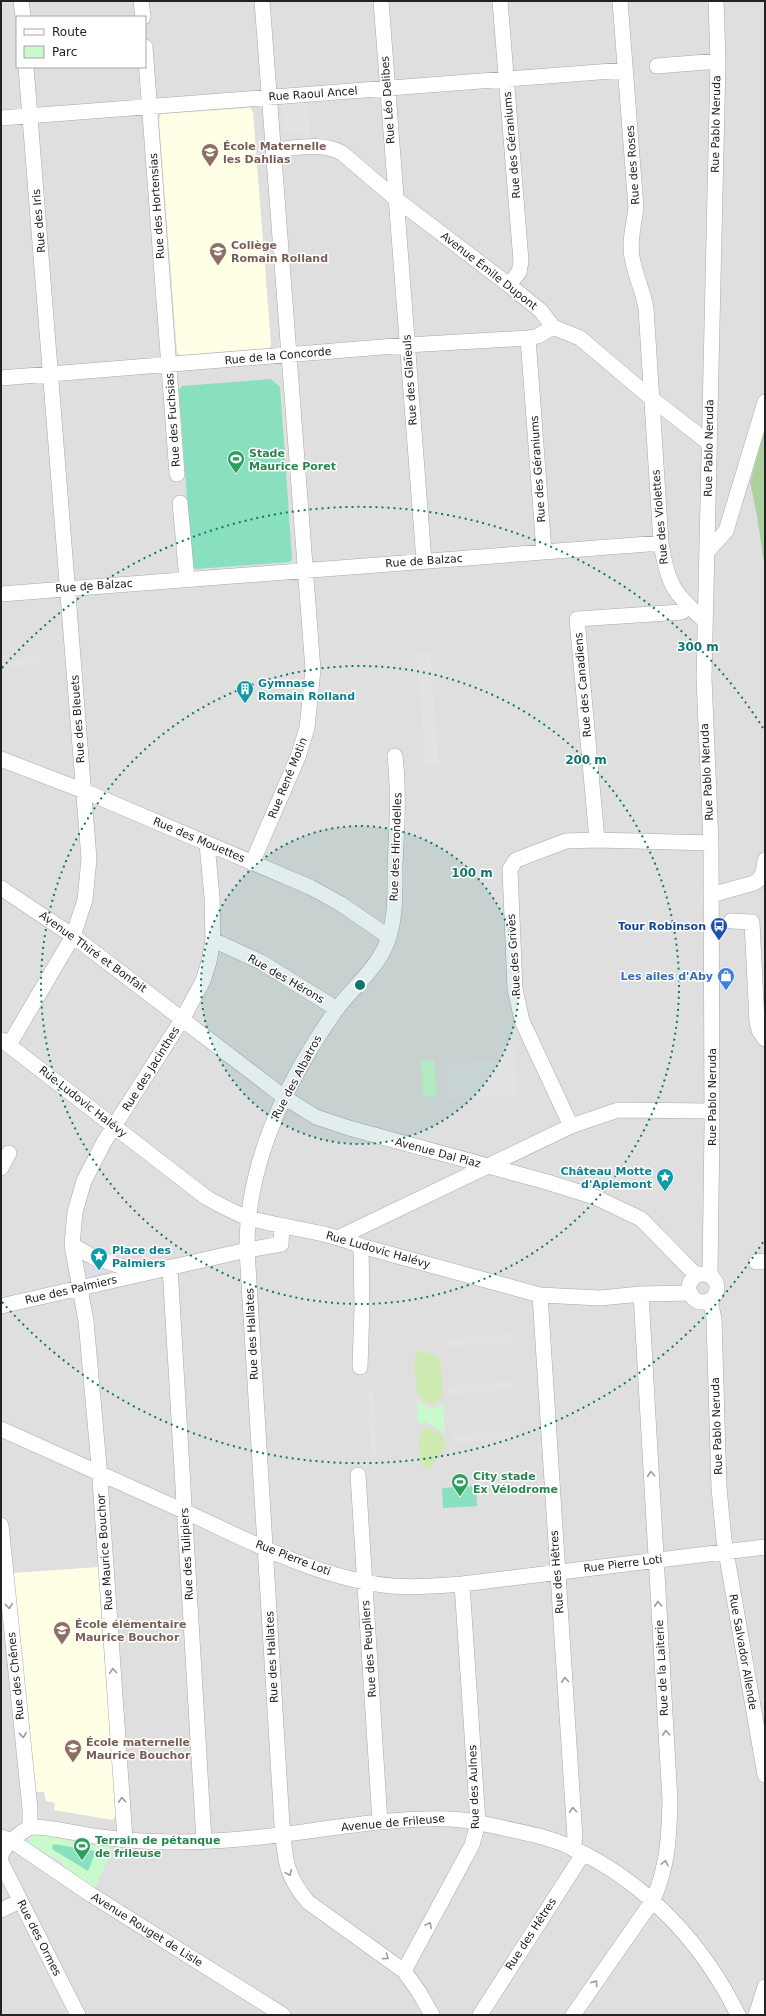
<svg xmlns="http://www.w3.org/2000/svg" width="766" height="2016" viewBox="0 0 766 2016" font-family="'DejaVu Sans',sans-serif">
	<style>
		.residential { fill: #e0dfdf; fill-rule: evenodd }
		.education { fill: #ffffe5 }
		.grass { fill: #cdebb0 }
		.forest { fill: #add19e }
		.park { fill: #c8facc }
		.pitch { fill: #88e0be }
		.parking { fill: #e2e2e2 }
		.plaza { fill: #dddde8 }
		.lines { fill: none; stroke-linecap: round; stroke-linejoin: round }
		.minor-casing { stroke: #a9a9a9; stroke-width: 16 }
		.minor { stroke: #fff; stroke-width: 15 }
		.oneway { stroke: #9c9c9c }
		.ring { fill: none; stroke: #0f766e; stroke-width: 2; stroke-dasharray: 2 4 }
		.labels { text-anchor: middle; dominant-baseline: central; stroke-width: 3; stroke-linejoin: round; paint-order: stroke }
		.street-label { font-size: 11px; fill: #222; stroke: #fff }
		.education-label { font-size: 11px; font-weight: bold; fill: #785e54; stroke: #fff; text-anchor: start }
		.leisure-label { font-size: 11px; font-weight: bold; fill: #27864d; stroke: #fff; text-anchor: start }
		.culture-label { font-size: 11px; font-weight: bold; fill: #0d838f; stroke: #fff; text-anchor: start }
		.transit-label { font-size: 11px; font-weight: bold; fill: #164399; stroke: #fff; text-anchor: end }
		.shop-label { font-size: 11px; font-weight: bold; fill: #366cbe; stroke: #fff; text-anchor: end }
		.centre { fill: #0f766e; stroke: #fff; stroke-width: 2 }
		.ring-label { font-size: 12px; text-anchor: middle; font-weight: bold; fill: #0f766e; stroke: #fff; stroke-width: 3; stroke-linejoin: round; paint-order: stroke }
	</style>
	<rect width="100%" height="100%" fill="#f2efe9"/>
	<path class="residential" d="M1,1H765V2015H1ZM17,17H145V67H17Z"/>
	<path class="education" d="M250,108L253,112L271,345L269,348L180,355L177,352L159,119L161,114Z
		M99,1567L102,1599L100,1600L117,1815L112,1820L54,1810L55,1803L46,1801L44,1792H35L13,1573Z"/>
	<path class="grass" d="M419,1351L436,1355L440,1361L443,1396L434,1404C412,1402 415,1373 415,1357L416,1352Z
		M427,1427L443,1437L445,1448L430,1468L425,1469C418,1462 417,1438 422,1429Z"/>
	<path class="forest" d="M765,429V563H764L757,516L750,482Z"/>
	<path class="park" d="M434,1060L437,1096L423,1097L421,1061Z
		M417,1400L432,1410L443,1403L445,1434L425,1421L418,1425Z
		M39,1833L68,1841L91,1845L113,1846L95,1889L68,1874L62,1862L29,1844L27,1839L28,1835Z"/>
	<path class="pitch" d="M271,379L280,387L292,558L290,562L196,569L192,566L179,390L182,386Z
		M476,1486L477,1506L443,1508L442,1488Z
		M53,1844L96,1851L88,1871L52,1849Z"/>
	<path class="parking" d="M308,102L311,139L302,140L301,132L284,133L282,104Z
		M430,651L439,765L426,766L416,652Z
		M37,655L39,661L1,671V665Z
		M515,1044L517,1095L448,1099L446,1063L499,1060V1045Z
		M511,1334L512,1342L446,1347V1339Z
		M513,1381L514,1389L448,1395L447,1386Z
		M374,1392L378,1470H372L367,1393Z
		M517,1430L518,1438L452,1443L451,1435Z"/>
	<path class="plaza" d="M87,1260L119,1273L84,1281L82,1261Z"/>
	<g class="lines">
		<defs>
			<path id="minor" d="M21,1L23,17
				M141,1L143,17
				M381,1L424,561
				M500,1L521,261L519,272L509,285
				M620,1L636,208C634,224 629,241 632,257C635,275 643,291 646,308L661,543C668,585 673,593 705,621
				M145,47L177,474
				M657,66L718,61
				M1,118L625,70
				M274,150C296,148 322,142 342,153L396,199L509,285L541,311L553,327L580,338L651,398L709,443
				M528,338L544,552
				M1,378L407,345L528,338L538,336L553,327
				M180,503L187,579
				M707,552L726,531L765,402
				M1,594L661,543
				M395,756C399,792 397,828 395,865C395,888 396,914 389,937C381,965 353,987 336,1010C287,1080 246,1163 247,1250L282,1825C285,1859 285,1875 308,1902L404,1971L419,1992L432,2015
				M1,759L84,791L310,887L341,904L389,937
				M597,840L577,619L682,612L687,605
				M252,863L298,757L307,728L313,670L262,1
				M1,888L73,936L284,1097L316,1117L349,1128L547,1182L595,1197L641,1219L696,1275
				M711,895L754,883C763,878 764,870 765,860
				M731,921L752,922L757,1022L759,1030L765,1039
				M213,940L261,962L337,1009
				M2,1040L207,1198C220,1205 233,1212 246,1217C285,1229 324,1230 361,1246L540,1295L600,1298L641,1294L690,1293
				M9,1045L73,936L85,900L89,859L26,67
				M571,1126L522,1021L515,989L510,869L516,860L566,841L597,840L711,843
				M1,1168L9,1153
				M340,1237L571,1126L618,1110L712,1111
				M72,1245L93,1257L142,1273
				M756,1262L765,1261
				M170,1267L204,1841
				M689 1288a14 14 0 1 1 28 0a14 14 0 1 1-28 0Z
				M710,1275L712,1126L711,843L704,678L718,61L716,1
				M540,1295L575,1838L573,1849
				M710,1300L714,1319L719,1488L724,1540L765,1775
				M1,1306L247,1250L281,1244L282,1225
				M360,1367L362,1307L361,1246
				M1,1429C62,1457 124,1484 186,1512C252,1542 319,1579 392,1586C416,1588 438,1586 462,1584L765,1547
				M358,1475L380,1822
				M1,1525L30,1809V1827
				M1,1837L12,1841L90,1894L283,2015
				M125,1839L99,1466L86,1321L72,1245L75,1212L84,1181L104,1142L183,1018L203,981L209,962L213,940L212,897L207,844
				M1,1856C4,1845 21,1832 30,1827C54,1827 77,1834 101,1837C137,1842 175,1843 212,1841C291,1838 369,1817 448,1819C466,1819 485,1824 503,1828C527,1833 552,1838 575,1849C647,1884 703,1943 738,2015
				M1,1862L78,2015
				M1,1910L20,1901
				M404,1971L472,1845L478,1823L462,1584
				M480,2015L583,1854
				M573,2015L653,1900C668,1866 669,1837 670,1801L641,1294
				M756,2015L765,1987"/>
		</defs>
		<use href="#minor" class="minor-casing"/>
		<use href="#minor" class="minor"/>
	</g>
	<defs><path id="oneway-chevron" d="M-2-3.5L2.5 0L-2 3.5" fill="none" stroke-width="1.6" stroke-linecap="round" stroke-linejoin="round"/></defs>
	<g class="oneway">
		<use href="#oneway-chevron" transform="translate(651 1474) rotate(-93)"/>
		<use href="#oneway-chevron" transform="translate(658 1604) rotate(-93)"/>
		<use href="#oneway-chevron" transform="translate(9 1606) rotate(84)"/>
		<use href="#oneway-chevron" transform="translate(113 1671) rotate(-94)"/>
		<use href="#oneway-chevron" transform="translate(565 1680) rotate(-94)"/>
		<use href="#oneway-chevron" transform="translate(666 1733) rotate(-93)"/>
		<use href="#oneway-chevron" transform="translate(23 1735) rotate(84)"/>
		<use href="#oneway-chevron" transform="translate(122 1800) rotate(-94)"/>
		<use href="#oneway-chevron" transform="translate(573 1810) rotate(-94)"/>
		<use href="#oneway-chevron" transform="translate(665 1863) rotate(-77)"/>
		<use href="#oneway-chevron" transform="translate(289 1873) rotate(66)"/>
		<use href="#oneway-chevron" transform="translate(429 1925) rotate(-62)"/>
		<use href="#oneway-chevron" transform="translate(386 1957) rotate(37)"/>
		<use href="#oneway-chevron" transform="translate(595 1983) rotate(-55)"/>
	</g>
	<circle cx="360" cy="985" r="159" fill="#0f766e" fill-opacity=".12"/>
	<g class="ring">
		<circle cx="360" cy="985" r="159"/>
		<circle cx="360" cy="985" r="319"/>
		<path d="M763 1242A478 478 0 0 1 2 1302M2 668A478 478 0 0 1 763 728"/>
	</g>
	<defs>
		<symbol id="school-pin" viewBox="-11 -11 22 30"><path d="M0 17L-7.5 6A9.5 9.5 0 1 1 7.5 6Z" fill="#8d6e63" stroke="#fff"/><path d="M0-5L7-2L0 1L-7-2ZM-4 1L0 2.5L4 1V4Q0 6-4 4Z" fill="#fff"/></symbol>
		<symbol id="stadium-pin" viewBox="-11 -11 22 30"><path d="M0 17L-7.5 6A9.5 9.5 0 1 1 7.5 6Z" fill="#2e9e5b" stroke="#fff"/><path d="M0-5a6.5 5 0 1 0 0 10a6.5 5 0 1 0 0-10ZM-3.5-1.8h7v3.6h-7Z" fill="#fff"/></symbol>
		<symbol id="building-pin" viewBox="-11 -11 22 30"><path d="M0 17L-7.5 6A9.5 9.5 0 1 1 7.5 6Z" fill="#0f9aa8" stroke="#fff"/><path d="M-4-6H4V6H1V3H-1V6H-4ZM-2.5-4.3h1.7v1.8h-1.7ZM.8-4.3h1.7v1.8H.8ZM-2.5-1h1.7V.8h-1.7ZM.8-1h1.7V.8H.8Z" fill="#fff"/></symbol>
		<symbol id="bus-pin" viewBox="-11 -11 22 30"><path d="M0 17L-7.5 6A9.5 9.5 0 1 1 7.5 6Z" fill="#1a4fb4" stroke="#fff"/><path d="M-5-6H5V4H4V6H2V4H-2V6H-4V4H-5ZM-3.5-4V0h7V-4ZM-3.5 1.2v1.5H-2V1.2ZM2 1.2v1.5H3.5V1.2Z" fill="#fff"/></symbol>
		<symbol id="shop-pin" viewBox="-11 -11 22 30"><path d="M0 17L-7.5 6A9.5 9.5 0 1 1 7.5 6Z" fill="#3f7fe0" stroke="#fff"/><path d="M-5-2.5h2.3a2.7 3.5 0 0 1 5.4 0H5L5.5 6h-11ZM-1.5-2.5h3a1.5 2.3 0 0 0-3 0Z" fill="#fff"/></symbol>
		<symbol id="sight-pin" viewBox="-11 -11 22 30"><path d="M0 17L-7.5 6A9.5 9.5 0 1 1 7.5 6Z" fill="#0f9aa8" stroke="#fff"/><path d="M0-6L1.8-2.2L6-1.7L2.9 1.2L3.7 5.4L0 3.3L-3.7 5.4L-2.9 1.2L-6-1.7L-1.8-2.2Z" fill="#fff"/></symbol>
	</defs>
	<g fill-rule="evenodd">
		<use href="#school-pin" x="200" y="142" width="20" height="27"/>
		<use href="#school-pin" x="208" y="241" width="20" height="27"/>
		<use href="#stadium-pin" x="226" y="449" width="20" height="27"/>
		<use href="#building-pin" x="235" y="679" width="20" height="27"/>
		<use href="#bus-pin" x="709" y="916" width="20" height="27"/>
		<use href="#shop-pin" x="716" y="966" width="20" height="27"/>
		<use href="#sight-pin" x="655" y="1167" width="20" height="27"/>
		<use href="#sight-pin" x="89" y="1246" width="20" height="27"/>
		<use href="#stadium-pin" x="450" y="1472" width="20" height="27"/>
		<use href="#school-pin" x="52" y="1620" width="20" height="27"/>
		<use href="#school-pin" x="63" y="1738" width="20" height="27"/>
		<use href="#stadium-pin" x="72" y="1836" width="20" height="27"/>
	</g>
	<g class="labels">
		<g class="street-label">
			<text transform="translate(313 94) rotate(-4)">Rue Raoul Ancel</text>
			<text transform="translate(388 100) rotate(-94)">Rue Léo Delibes</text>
			<text transform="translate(716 124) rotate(-89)">Rue Pablo Neruda</text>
			<text transform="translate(512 145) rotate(-95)">Rue des Géraniums</text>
			<text transform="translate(633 165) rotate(-94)">Rue des Roses</text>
			<text transform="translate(157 206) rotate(-94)">Rue des Hortensias</text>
			<text transform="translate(39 221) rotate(-95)">Rue des Iris</text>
			<text transform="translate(489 271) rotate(38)">Avenue Émile Dupont</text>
			<text transform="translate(278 356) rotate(-5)">Rue de la Concorde</text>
			<text transform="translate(410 380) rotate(-94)">Rue des Glaïeuls</text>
			<text transform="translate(173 420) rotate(-94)">Rue des Fuchsias</text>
			<text transform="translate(709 448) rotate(-89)">Rue Pablo Neruda</text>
			<text transform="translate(538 469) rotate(-94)">Rue des Géraniums</text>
			<text transform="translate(660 517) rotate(-95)">Rue des Violettes</text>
			<text transform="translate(424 561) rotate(-4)">Rue de Balzac</text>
			<text transform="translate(94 586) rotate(-4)">Rue de Balzac</text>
			<text transform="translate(583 685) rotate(-95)">Rue des Canadiens</text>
			<text transform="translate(78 719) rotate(-94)">Rue des Bleuets</text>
			<text transform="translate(707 772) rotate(-93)">Rue Pablo Neruda</text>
			<text transform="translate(288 778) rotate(-68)">Rue René Motin</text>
			<text transform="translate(199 840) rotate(23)">Rue des Mouettes</text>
			<text transform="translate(396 847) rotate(-88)">Rue des Hirondelles</text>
			<text transform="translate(93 952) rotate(36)">Avenue Thiré et Bonfait</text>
			<text transform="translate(514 955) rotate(-94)">Rue des Grives</text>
			<text transform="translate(286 979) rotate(30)">Rue des Hérons</text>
			<text transform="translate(151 1069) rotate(-58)">Rue des Jacinthes</text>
			<text transform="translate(297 1077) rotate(-62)">Rue des Albatros</text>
			<text transform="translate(712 1097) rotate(-90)">Rue Pablo Neruda</text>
			<text transform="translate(83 1102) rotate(38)">Rue Ludovic Halévy</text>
			<text transform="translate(438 1153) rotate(15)">Avenue Dal Piaz</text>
			<text transform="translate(378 1250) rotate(16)">Rue Ludovic Halévy</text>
			<text transform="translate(71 1290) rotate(-13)">Rue des Palmiers</text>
			<text transform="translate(252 1334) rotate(-93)">Rue des Hallates</text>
			<text transform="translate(717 1426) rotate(-92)">Rue Pablo Neruda</text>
			<text transform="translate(105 1552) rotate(-94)">Rue Maurice Bouchor</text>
			<text transform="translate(187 1554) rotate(-93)">Rue des Tulipiers</text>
			<text transform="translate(293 1558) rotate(21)">Rue Pierre Loti</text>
			<text transform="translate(623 1564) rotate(-7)">Rue Pierre Loti</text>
			<text transform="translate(557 1572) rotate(-94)">Rue des Hêtres</text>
			<text transform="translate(369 1649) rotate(-94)">Rue des Peupliers</text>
			<text transform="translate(743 1652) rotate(80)">Rue Salvador Allende</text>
			<text transform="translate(272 1657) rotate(-93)">Rue des Hallates</text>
			<text transform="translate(662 1668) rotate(-93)">Rue de la Laiterie</text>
			<text transform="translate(16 1676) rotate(-96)">Rue des Chênes</text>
			<text transform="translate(474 1787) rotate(-92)">Rue des Aulnes</text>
			<text transform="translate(393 1823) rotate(-5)">Avenue de Frileuse</text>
			<text transform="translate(147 1930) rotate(32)">Avenue Rouget de Lisle</text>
			<text transform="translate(531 1934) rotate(-57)">Rue des Hêtres</text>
			<text transform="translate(39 1938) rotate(63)">Rue des Ormes</text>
		</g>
		<g class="education-label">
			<text x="223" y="146">École Maternelle<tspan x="223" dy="13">les Dahlias</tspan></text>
			<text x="231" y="245">Collège<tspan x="231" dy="13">Romain Rolland</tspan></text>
			<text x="75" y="1624">École élémentaire<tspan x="75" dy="13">Maurice Bouchor</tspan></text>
			<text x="86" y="1742">École maternelle<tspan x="86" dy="13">Maurice Bouchor</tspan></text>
		</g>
		<g class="leisure-label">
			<text x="249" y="453">Stade<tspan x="249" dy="13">Maurice Poret</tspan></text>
			<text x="473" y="1476">City stade<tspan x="473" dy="13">Ex Vélodrome</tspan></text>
			<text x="95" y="1840">Terrain de pétanque<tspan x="95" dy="13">de frileuse</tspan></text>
		</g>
		<g class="culture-label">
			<text x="258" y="683">Gymnase<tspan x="258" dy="13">Romain Rolland</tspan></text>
			<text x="652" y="1171" text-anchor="end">Château Motte<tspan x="652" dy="13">d'Aplemont</tspan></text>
			<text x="112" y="1250">Place des<tspan x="112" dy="13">Palmiers</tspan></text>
		</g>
		<g class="transit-label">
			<text x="706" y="926">Tour Robinson</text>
		</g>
		<g class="shop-label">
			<text x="713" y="976">Les ailes d'Aby</text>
		</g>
	</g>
	<circle cx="360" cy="985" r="6" class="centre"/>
	<g class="ring-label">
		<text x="698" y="651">300 m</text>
		<text x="586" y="764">200 m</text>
		<text x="472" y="877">100 m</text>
	</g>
	<rect width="766" height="2016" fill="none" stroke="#222222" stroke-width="4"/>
	<rect x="16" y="16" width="130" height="52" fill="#ffffff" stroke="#a7a7a7"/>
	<rect x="24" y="29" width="20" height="6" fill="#ffffff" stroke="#a7a7a7"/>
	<text x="52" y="36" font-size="12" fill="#222222">Route</text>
	<rect x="24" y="46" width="20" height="12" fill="#c8facc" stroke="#a7a7a7"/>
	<text x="52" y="56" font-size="12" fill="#222222">Parc</text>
</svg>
